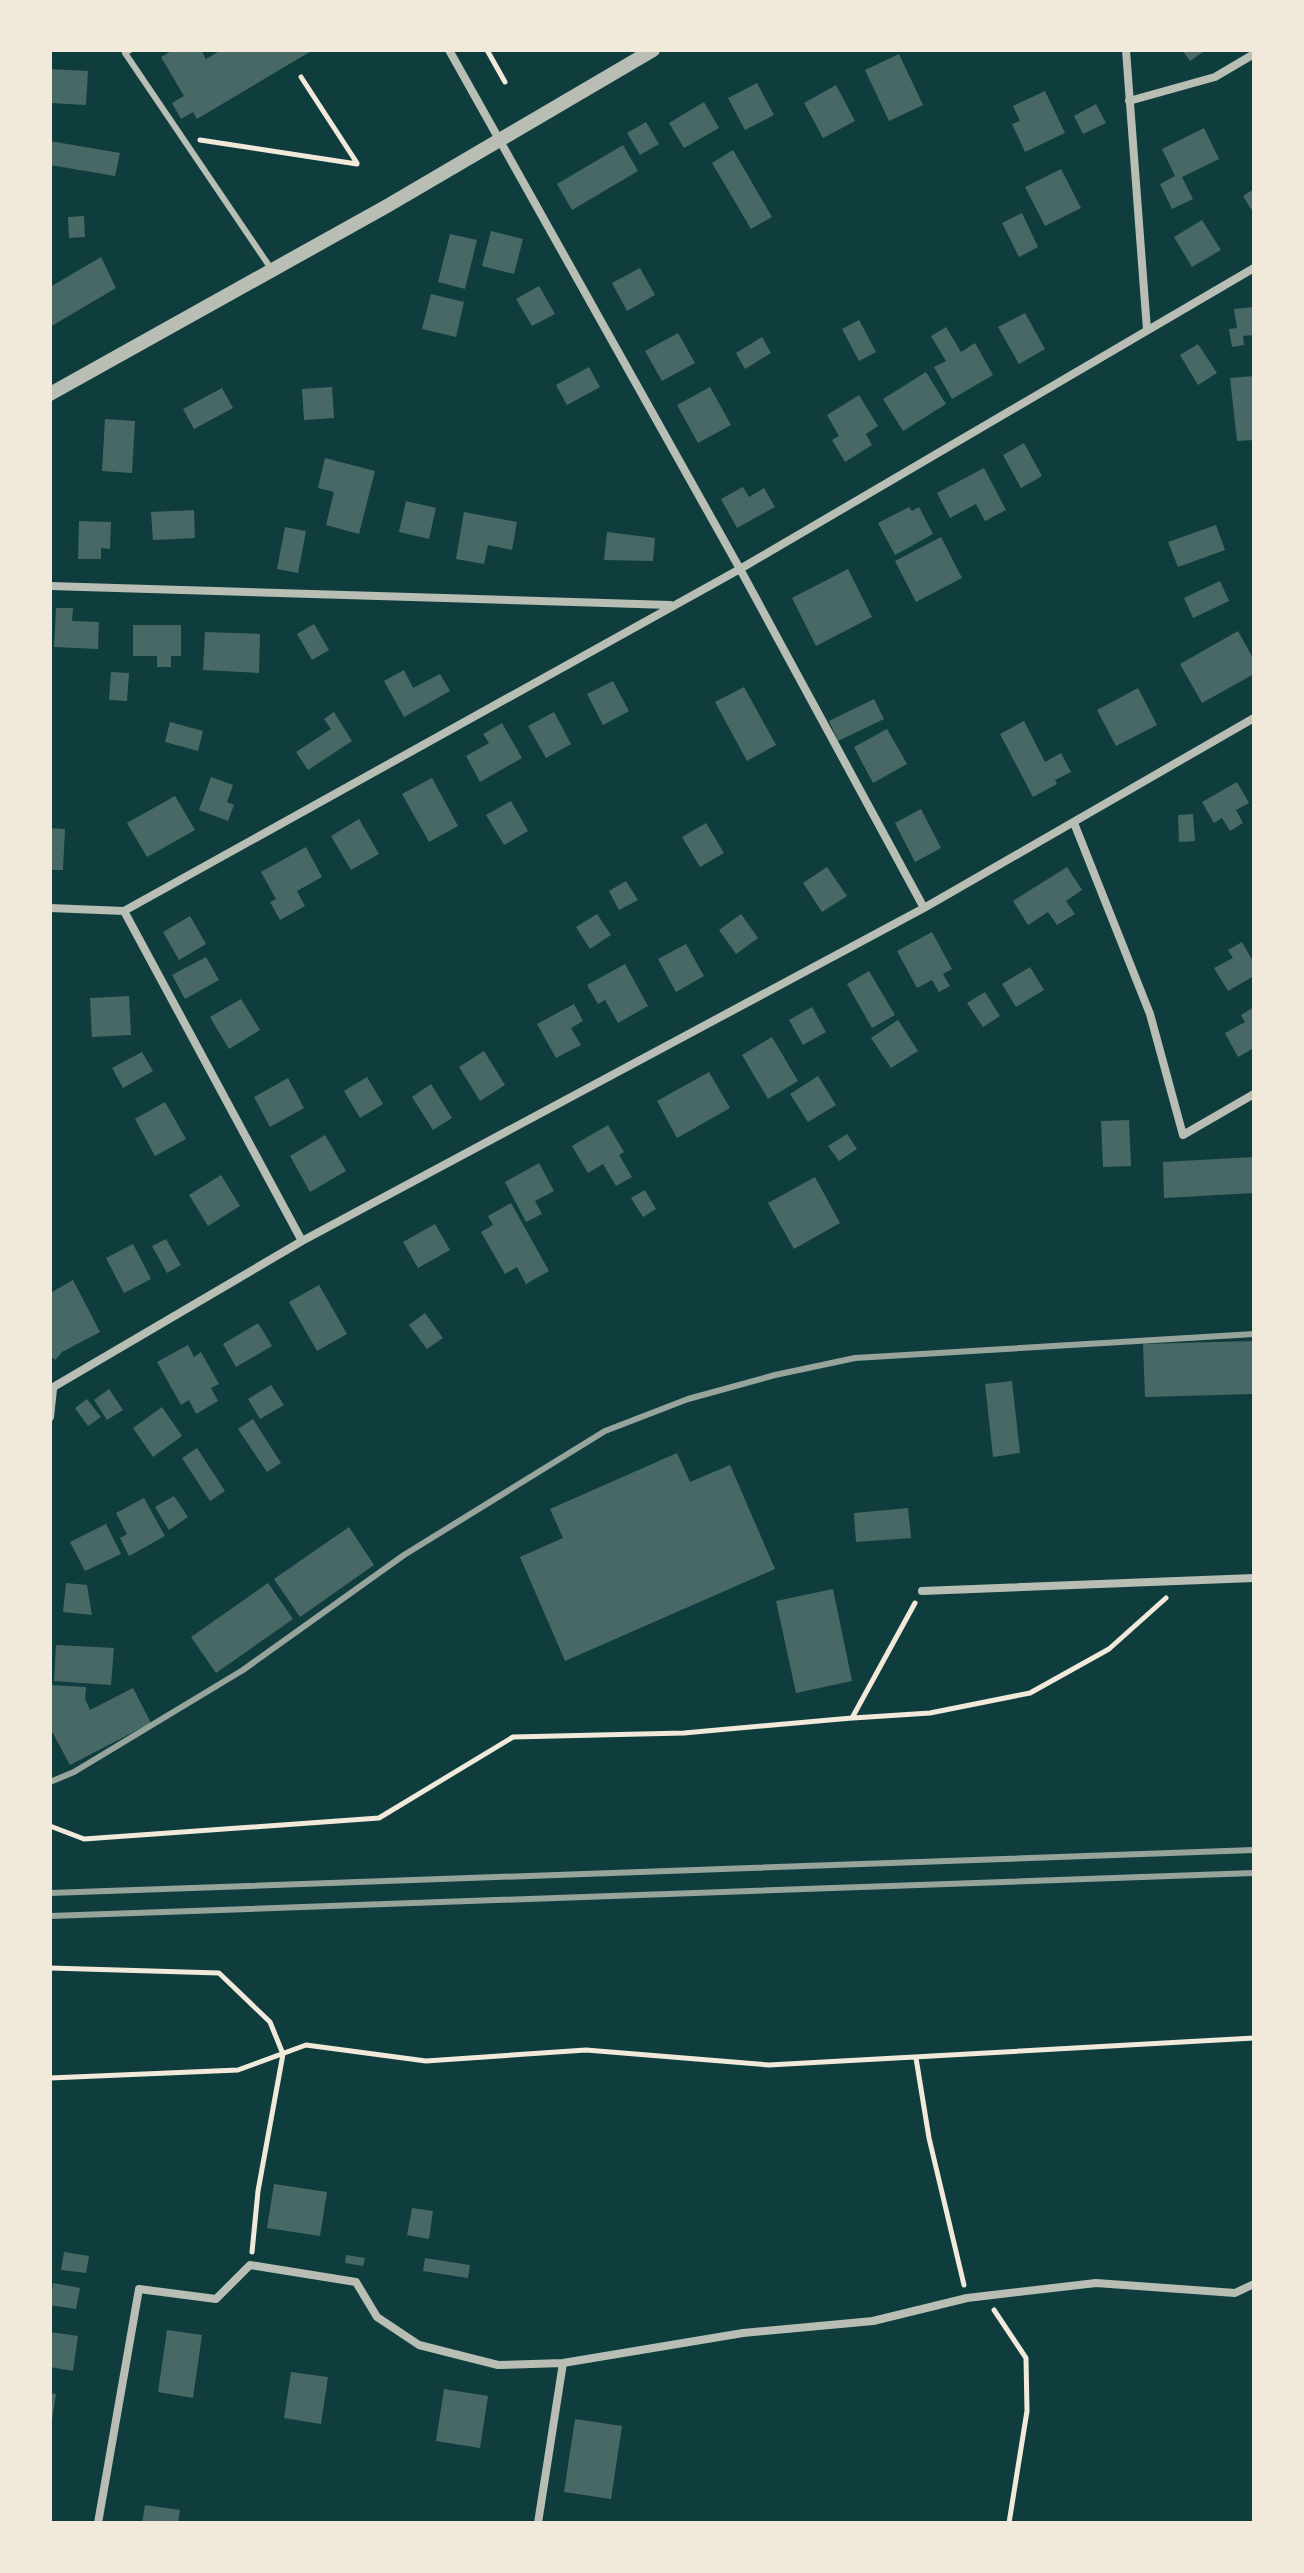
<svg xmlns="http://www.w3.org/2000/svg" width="1304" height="2573" viewBox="0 0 1304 2573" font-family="Ubuntu,sans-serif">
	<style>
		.building { fill: #486865 }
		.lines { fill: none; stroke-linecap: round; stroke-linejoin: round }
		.path { stroke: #f1e9da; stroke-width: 5 }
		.service { stroke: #b8beb3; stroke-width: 6 }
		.minor { stroke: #b8beb3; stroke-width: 8 }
		.tertiary { stroke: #b8beb3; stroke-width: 14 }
		.rail { stroke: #97a49c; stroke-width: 6 }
	</style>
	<rect width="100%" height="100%" fill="#0f3d3e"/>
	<path class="building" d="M173,50H201L206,59L221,50H313L197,119L193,112L181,119L172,103L184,96L161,57Z
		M1182,50H1206L1190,61Z
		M899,54L923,105L889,121L865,70Z
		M50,69L88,71L86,105L50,103Z
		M757,83L774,115L745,130L728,98Z
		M836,85L855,121L823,138L804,103Z
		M1045,91L1065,133L1025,152L1012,124L1020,121L1013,106Z
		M704,102L719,128L684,148L669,123Z
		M1096,104L1106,123L1083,134L1074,116Z
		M646,122L659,144L640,155L627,133Z
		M1204,128L1219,159L1182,177L1193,199L1172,209L1160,184L1175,176L1162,149Z
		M50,141L120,153L115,176L50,165Z
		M623,145L638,171L572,210L557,184Z
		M733,150L772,217L751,229L712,163Z
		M1061,169L1081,208L1045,226L1025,187Z
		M1254,189V214L1243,196Z
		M1022,213L1038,247L1019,257L1002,223Z
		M84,216L85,237L69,238L68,217Z
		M1202,220L1221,250L1192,267L1174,237Z
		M491,231L523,239L514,274L482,266Z
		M450,234L477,240L465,289L438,282Z
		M101,257L116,288L50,327V287Z
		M640,268L655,295L627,311L612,283Z
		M539,286L555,314L532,326L516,299Z
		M431,294L464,302L456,337L422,329Z
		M1254,307V335L1243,336L1244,345L1232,347L1229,329L1237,328L1234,309Z
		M1025,313L1045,349L1019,364L998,327Z
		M859,320L876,352L859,361L842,329Z
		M946,327L961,352L975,343L993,375L952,399L934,367L946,361L931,336Z
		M678,333L695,363L662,381L645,351Z
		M762,337L771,353L745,369L736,353Z
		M1198,344L1217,373L1198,385L1180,355Z
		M589,367L600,387L567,405L556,385Z
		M926,372L946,404L903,431L883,399Z
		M1254,376V440L1237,441L1230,378Z
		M332,387L334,418L304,420L302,389Z
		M710,387L731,425L698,443L677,405Z
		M222,388L233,408L194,429L183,409Z
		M859,395L878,426L866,434L872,445L845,462L832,440L839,436L827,415Z
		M105,419L135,421L132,473L102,471Z
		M1024,443L1042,476L1021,488L1003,455Z
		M325,458L375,471L359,534L326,525L334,492L318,488Z
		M984,468L1006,510L985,521L976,504L950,518L937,493Z
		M743,487L749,497L764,488L775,507L737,528L721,499Z
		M406,501L436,508L429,539L399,532Z
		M909,507L912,511L919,507L933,534L895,555L878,523Z
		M194,510L195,538L153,540L151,512Z
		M464,512L517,522L512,550L488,545L484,564L456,559Z
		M79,521L111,522L110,549L101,548V559H78Z
		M1216,525L1225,550L1178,567L1168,542Z
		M285,527L306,531L298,573L277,569Z
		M607,532L655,538L653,561L604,560Z
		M941,537L962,578L916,602L895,561Z
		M848,569L872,617L816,646L792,598Z
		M1220,581L1229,601L1193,618L1184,598Z
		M56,608H73L72,621L99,622L98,649L54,647Z
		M314,624L329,650L312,660L297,634Z
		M133,625H181V656H171V667H157V656H133Z
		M1238,631L1254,660V674L1202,703L1180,664Z
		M205,632L260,634L259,673L203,670Z
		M404,670L413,688L440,674L450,691L404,717L384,681Z
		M111,672L129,673L127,701L109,700Z
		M613,681L629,711L603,725L587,694Z
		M744,687L776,745L747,761L715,702Z
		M1138,688L1157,725L1116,746L1097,710Z
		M874,699L884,719L838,741L829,721Z
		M334,712L352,741L308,770L296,752L331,729L324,719Z
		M554,712L571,744L546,758L528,726Z
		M1024,721L1045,762L1061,753L1071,772L1055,780L1057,784L1033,797L1000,734Z
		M170,722L203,731L198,751L165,742Z
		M502,723L522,758L480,782L466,756L489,743L483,734Z
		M887,729L907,764L873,783L854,747Z
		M211,777L233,785L227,802L234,805L228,821L199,810Z
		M432,778L458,826L429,842L402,794Z
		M1237,782L1249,803L1236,810L1243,823L1230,831L1222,818L1214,823L1202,802Z
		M175,796L195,830L147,857L127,823Z
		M511,801L528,831L504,845L486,815Z
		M921,809L941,848L915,862L895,823Z
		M1193,814L1195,841L1179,842L1178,815Z
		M359,819L379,854L351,870L331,836Z
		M706,823L724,853L700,867L682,837Z
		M50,828L65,829L63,870H50Z
		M306,847L322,877L297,891L305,906L280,920L270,902L276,899L261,872Z
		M827,867L847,896L822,912L803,883Z
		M1067,867L1082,890L1066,901L1075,914L1057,925L1048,912L1028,925L1013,901Z
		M626,881L638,900L619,910L609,891Z
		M597,914L611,935L590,949L576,927Z
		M741,914L758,938L736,954L719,930Z
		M190,916L206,944L179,960L163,932Z
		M932,932L952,969L943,974L950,986L939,992L932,980L917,988L897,951Z
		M1242,942L1254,963V976L1228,991L1214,968L1233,958L1228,950Z
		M686,944L704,976L676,992L658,959Z
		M206,957L219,980L185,999L172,975Z
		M625,964L648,1006L618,1023L605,1000L598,1004L587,985Z
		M1030,967L1044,990L1016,1007L1002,984Z
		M869,971L895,1015L872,1028L847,984Z
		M985,992L1000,1016L983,1027L967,1003Z
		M129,996L131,1035L92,1037L90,998Z
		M241,999L260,1030L229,1049L210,1017Z
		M574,1004L583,1021L571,1028L581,1045L556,1058L537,1024Z
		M812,1007L826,1032L803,1045L789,1020Z
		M1254,1007V1048L1238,1057L1225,1033L1245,1022L1241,1015Z
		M898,1020L918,1051L891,1068L871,1038Z
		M772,1037L798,1081L768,1099L742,1055Z
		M484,1051L505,1085L480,1101L459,1067Z
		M142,1052L153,1071L123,1088L112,1068Z
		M709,1072L730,1108L677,1138L657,1101Z
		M818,1076L836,1105L808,1122L790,1094Z
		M367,1077L383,1104L360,1118L344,1091Z
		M288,1078L304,1108L270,1127L254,1097Z
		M431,1084L452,1118L433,1130L412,1097Z
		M165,1102L186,1139L155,1156L135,1119Z
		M1129,1120L1131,1166L1103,1167L1101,1121Z
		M608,1125L624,1152L619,1155L632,1177L616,1186L603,1164L588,1173L572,1146Z
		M847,1134L857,1149L839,1161L828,1146Z
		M325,1135L346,1171L310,1192L290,1156Z
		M1254,1157V1193L1164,1198L1163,1162Z
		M539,1163L554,1191L535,1201L542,1214L526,1222L505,1182Z
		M221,1175L240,1206L208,1226L189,1195Z
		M815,1177L840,1223L794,1249L768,1203Z
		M645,1190L656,1209L643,1217L631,1198Z
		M511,1203L549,1271L526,1284L517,1267L505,1274L481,1232L493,1225L488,1216Z
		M435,1224L450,1250L418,1268L403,1242Z
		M166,1239L181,1265L167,1273L152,1246Z
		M133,1244L151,1279L124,1293L106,1258Z
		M73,1280L100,1332L62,1352L55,1360L50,1356V1293Z
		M319,1285L347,1334L317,1351L289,1302Z
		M425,1313L443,1338L427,1349L409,1325Z
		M258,1323L272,1346L236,1367L223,1344Z
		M1254,1341V1394L1145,1397L1143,1344Z
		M188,1345L194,1357L201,1352L219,1384L211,1388L218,1401L196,1414L189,1400L181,1405L157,1362Z
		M1012,1381L1020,1453L993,1457L985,1384Z
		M271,1385L284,1405L260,1419L248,1399Z
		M109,1389L123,1410L107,1420L94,1400Z
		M87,1399L101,1417L88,1426L75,1408Z
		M162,1407L182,1436L153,1457L133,1428Z
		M253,1419L281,1463L267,1472L238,1429Z
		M197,1448L225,1491L210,1501L182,1458Z
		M677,1453L690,1482L730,1465L775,1569L565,1661L520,1557L563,1538L550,1509Z
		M174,1496L188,1517L169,1530L155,1507Z
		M144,1498L165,1536L129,1556L120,1538L127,1534L116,1513Z
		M908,1508L911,1538L856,1542L854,1513Z
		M106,1524L121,1554L85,1571L70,1542Z
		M349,1527L374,1565L300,1617L274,1579Z
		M66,1583L87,1585L92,1615L63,1612Z
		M268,1583L293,1619L216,1673L191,1637Z
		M833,1589L852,1681L796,1693L776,1601Z
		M56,1645L114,1648L111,1685L54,1681Z
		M50,1685L86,1687L85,1699L90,1710L133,1688L151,1723L70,1765L50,1728Z
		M274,2184L327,2192L320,2236L267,2228Z
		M412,2208L433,2211L429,2239L407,2235Z
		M64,2252L89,2256L86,2273L61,2270Z
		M346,2255L365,2258L363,2266L345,2263Z
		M425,2258L470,2265L468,2278L423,2271Z
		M53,2283L80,2288L76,2309L50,2305Z
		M167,2330L202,2335L193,2398L158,2392Z
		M50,2332L78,2336L73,2371L50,2367Z
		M291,2372L328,2377L321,2424L284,2418Z
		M444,2389L488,2396L480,2448L436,2441Z
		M50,2393L56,2394L52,2420H50Z
		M575,2419L622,2426L611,2499L564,2492Z
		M145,2505L180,2510L178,2523H142Z"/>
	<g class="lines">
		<path class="path" d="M487,50L505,82
			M301,77L357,163
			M200,140L357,164
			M853,1718L930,1713L1030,1693L1109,1649L1166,1598
			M50,1826L84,1839L379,1818L513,1737L684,1733L852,1718L915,1603
			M50,1968L219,1973L270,2022L283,2054L258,2191L252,2252
			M916,2058L929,2138L964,2285
			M50,2078L238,2070L306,2045L426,2061L586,2050L769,2065L1254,2038
			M994,2310L1026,2358L1027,2411L1009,2523"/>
		<path class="service" d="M130,50L125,53L272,270"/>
		<path class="minor" d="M449,50L740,569L924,908
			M1126,50L1147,330
			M1129,101L1215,77L1254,54
			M50,586L670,605
			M1074,823L1150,1014L1183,1135L1254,1094
			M50,908L124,911L740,569L1254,268
			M124,911L302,1241
			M50,1389L302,1241L924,908L1254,718
			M50,1417L53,1389
			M922,1591L1254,1578
			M98,2523L139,2289L216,2299L250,2265L356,2282L377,2317L419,2345L498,2365L563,2363L743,2333L873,2321L967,2298L1096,2283L1235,2293L1254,2284
			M538,2523L563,2363"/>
		<path class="tertiary" d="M50,394L387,206L653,50"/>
		<path class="rail" d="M50,1782L74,1772L243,1670L404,1555L605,1431L688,1399L775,1375L855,1358L1254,1334
			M50,1893L1254,1850
			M50,1916L1254,1873"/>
	</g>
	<rect width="1304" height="2573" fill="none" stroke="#f1e9da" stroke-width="104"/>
</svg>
